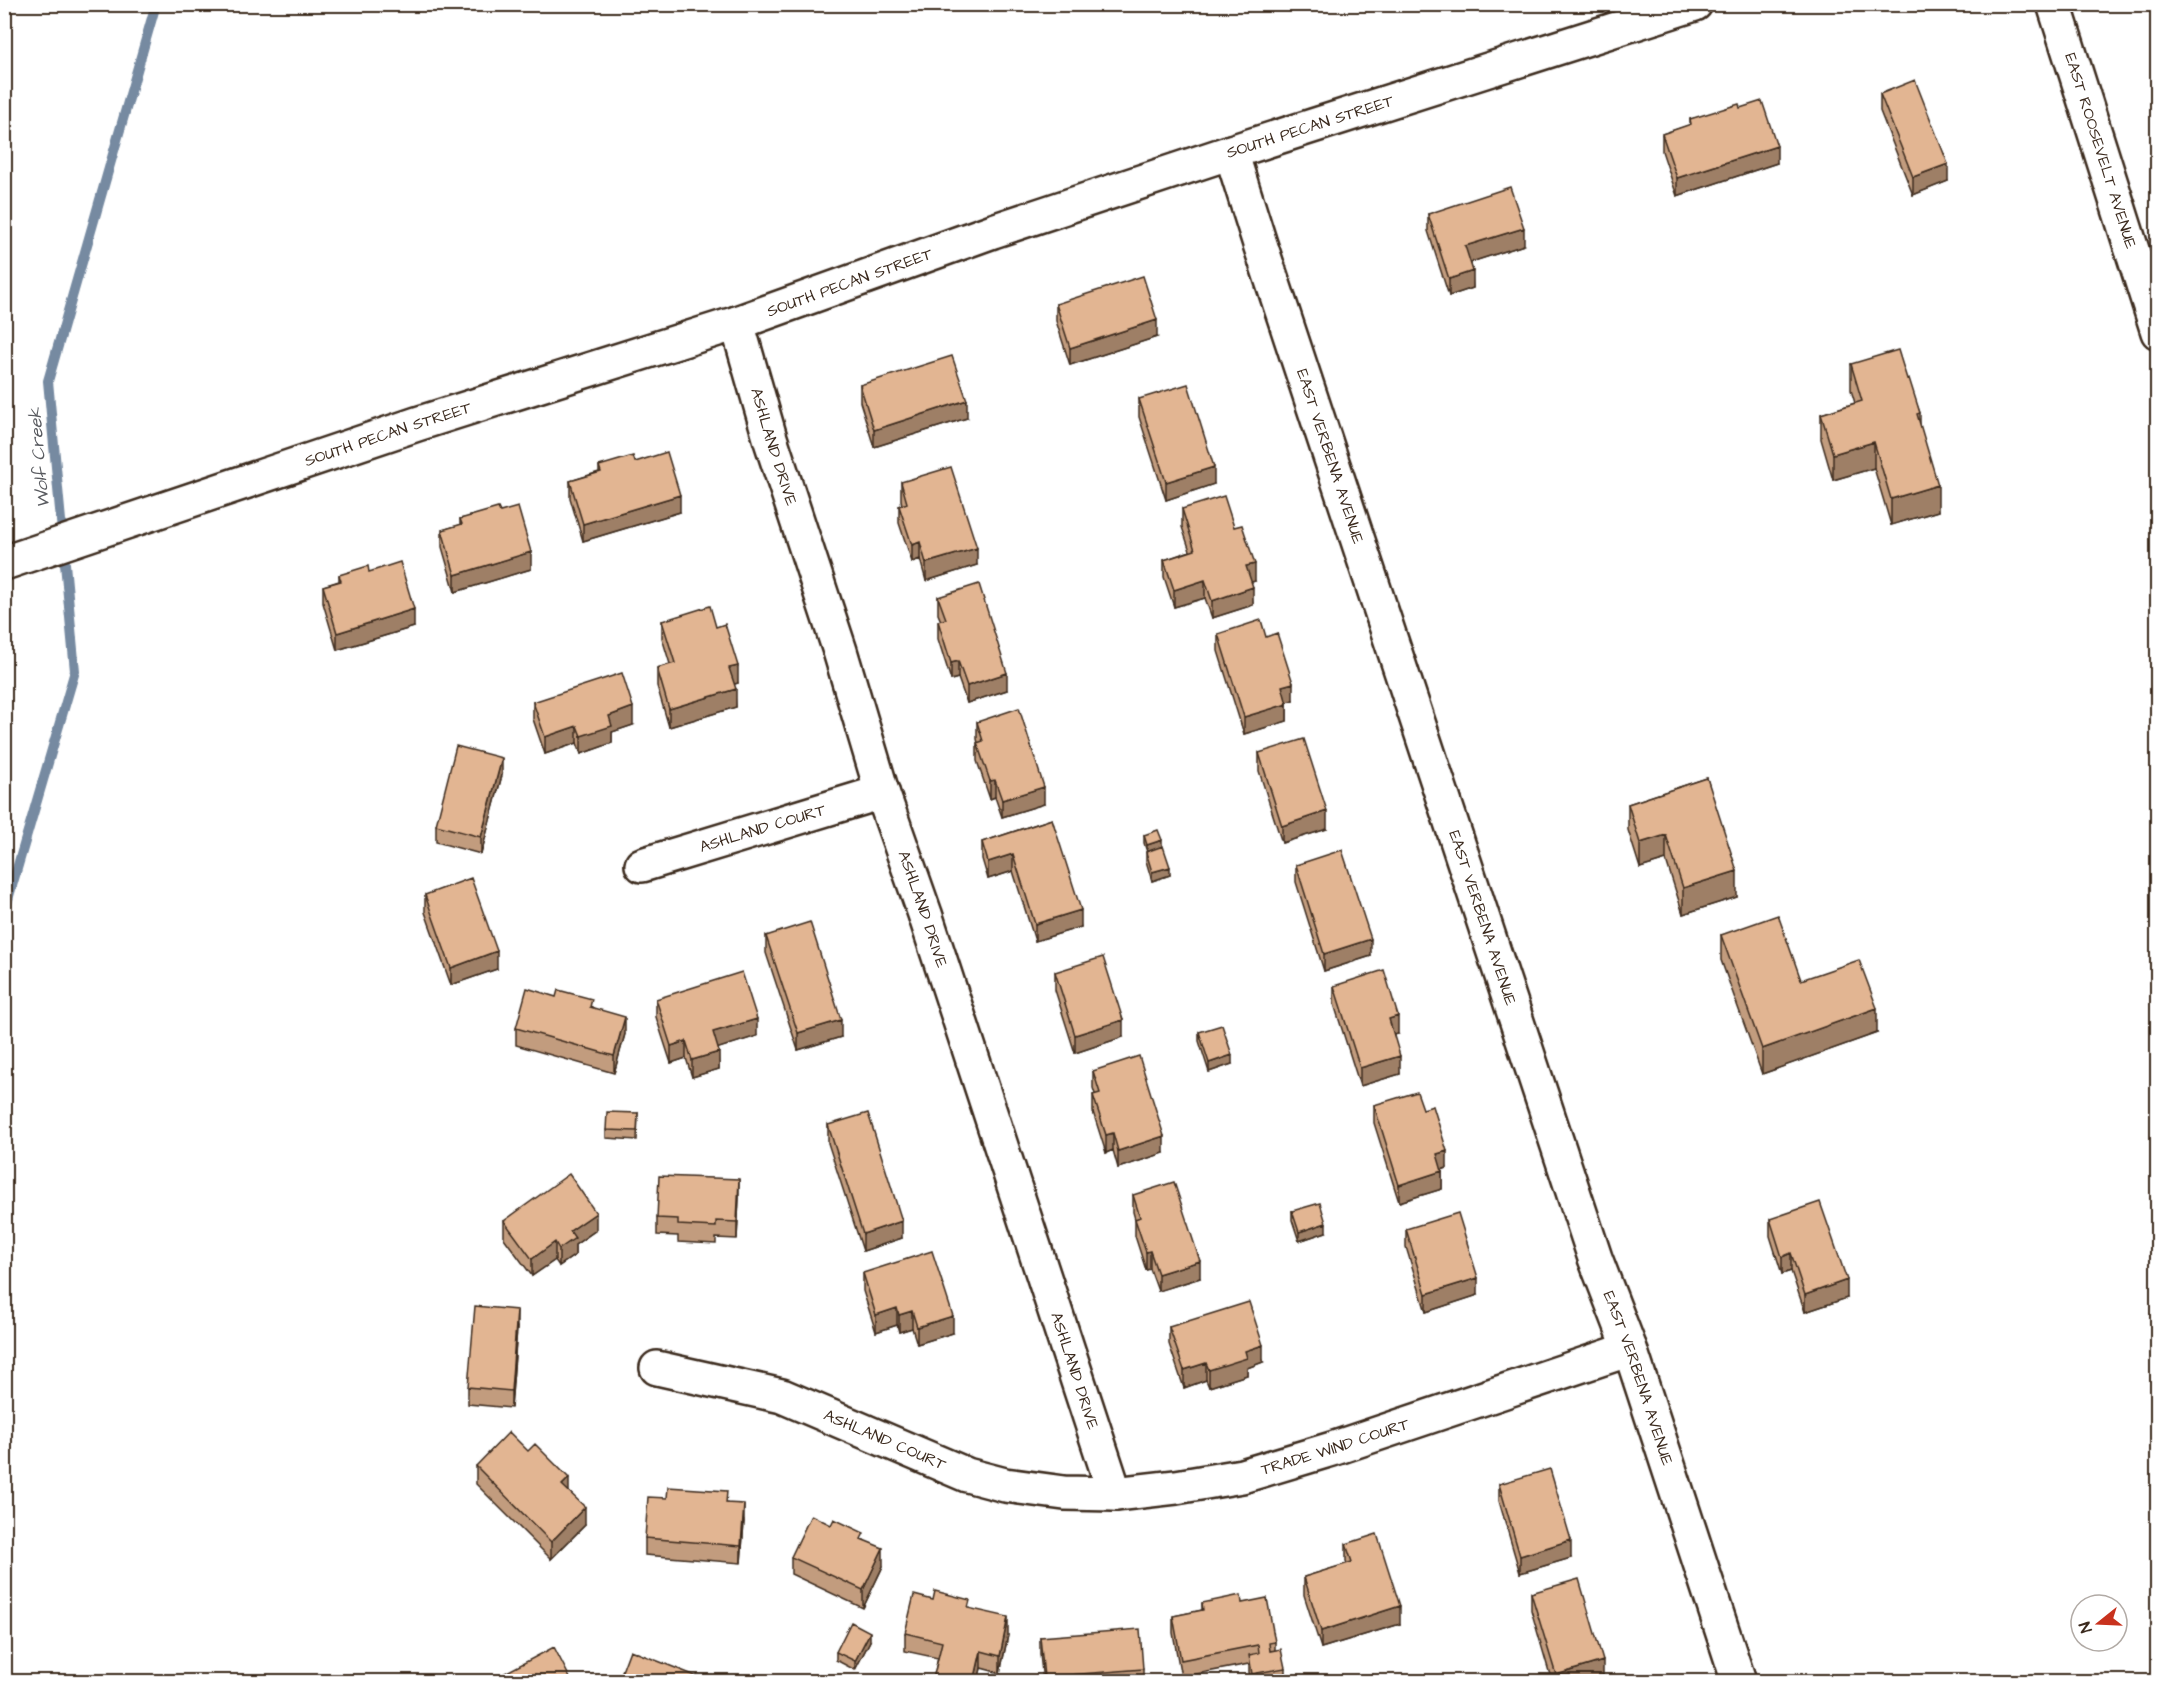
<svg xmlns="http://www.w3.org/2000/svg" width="2162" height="1686" viewBox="0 0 2162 1686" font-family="'Architects Daughter',sans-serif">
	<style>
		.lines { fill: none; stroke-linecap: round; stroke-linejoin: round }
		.stream { stroke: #768aa1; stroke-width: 10 }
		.minor-casing { stroke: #3b2a1e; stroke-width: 38 }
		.tertiary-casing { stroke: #3b2a1e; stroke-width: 38 }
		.minor { stroke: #fff; stroke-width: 33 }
		.tertiary { stroke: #fff; stroke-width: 33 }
		.wall { fill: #c29c7e; stroke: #3b2a1e; stroke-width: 1.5 }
		.shaded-wall { fill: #9e7f66; stroke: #3b2a1e; stroke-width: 1.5 }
		.building { fill: #e2b592; stroke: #3b2a1e; stroke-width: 1.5 }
		.labels { text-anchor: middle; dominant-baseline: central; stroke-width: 5; stroke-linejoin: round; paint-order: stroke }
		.street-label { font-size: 16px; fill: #3b2a1e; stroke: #fff }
		.water-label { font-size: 18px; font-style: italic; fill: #585a5f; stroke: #fff }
	</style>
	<rect width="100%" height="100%" fill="#fff"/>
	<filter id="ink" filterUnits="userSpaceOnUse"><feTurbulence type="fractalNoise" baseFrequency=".0167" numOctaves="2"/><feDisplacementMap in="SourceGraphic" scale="12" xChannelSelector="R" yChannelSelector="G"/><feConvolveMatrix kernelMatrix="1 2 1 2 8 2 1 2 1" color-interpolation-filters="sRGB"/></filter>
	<g filter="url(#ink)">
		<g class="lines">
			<path class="stream" d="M4,913L75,671L48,381L156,4"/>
			<defs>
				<g id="minor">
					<path id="s1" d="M2054,4L2158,332"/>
					<path id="s2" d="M1231,152L1260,244L1595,1258L1630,1349L1739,1682"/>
					<path id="s3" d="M737,323L770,438L840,651L882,792L925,914L1115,1494"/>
					<path id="s4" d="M642,865L882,792"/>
					<path id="s5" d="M657,1368L782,1396L967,1475L1005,1485L1064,1493L1115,1494L1176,1487L1242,1476L1332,1449L1630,1349"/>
				</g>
				<g id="tertiary">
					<path id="s6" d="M4,563L417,424L737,323L993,231L1231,152L1695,4"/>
				</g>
			</defs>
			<use href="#minor" class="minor-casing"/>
			<use href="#tertiary" class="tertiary-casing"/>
			<use href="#minor" class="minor"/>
			<use href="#tertiary" class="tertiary"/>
		</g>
		<path class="wall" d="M1880,94L1948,181L1913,195L1880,111Z
			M1740,108L1777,163L1677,196L1662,151V134L1690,125V119Z
			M1428,214L1524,245L1471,262L1473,288L1449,296L1428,231Z
			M1056,304L1157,337L1070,365L1056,321Z
			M1851,364L1907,379L1920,413V426L1938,511L1891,525L1874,468L1833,480L1821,439V414L1855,403L1851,390Z
			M860,385L967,418L874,447L860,402Z
			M1139,399L1214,484L1166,500L1139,417Z
			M635,462L680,512L583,541L570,498V481L599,472V466Z
			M901,482L977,565L926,581L920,559L912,562L899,523V506L902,505L901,500Z
			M1182,509L1255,581L1251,582L1253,605L1212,618L1205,598L1174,607L1164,577V560L1190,551L1182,527Z
			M500,512L531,569L455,592L442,547V530L460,525V519Z
			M369,572L414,627L337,650L323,603V586L339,581V575Z
			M938,597L1007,690L967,703L958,678L951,680L938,639V621H941L938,614Z
			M662,621L716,627L738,683L734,684L736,707L669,727L657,686V668L670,664L662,638Z
			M1218,634L1266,637L1293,700L1287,702V721L1244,734L1218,651Z
			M533,702L633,725L612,732V743L581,754L577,743L545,754L533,719Z
			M977,722L1044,804L1002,817L995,797L990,799L977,761V743H978L977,739Z
			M1259,753L1327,829L1282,843L1259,771Z
			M502,775L481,854L436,842V825Z
			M1707,778L1737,897L1683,914L1666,860L1640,868L1628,830V804Z
			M1052,819L1081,927L1035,941L1013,871L988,879L982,859V842Z
			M1144,835L1162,847L1170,875L1152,881L1146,861V852H1147L1144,843Z
			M1296,865L1371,956L1324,971L1296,882Z
			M425,895L497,969L451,985L425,912Z
			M1721,935L1801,980L1877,1033L1762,1074L1721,960Z
			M766,936L841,1037L798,1050L766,953Z
			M1055,972L1123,1037L1075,1053L1055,990Z
			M1334,986L1398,1034L1393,1035L1400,1074L1360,1086L1334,1004Z
			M556,997L592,1007L625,1034L614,1073L516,1045V1028Z
			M656,999L757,1036L718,1048L719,1069L692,1077L686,1058L671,1063L656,1017Z
			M1199,1032L1232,1064L1209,1072L1199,1041Z
			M1093,1071L1164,1153L1118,1168L1113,1150L1106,1153L1093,1112V1095L1095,1094L1093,1088Z
			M1374,1105L1423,1109L1447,1168L1442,1170V1189L1399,1202L1374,1123Z
			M638,1113L637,1140L606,1138V1130Z
			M828,1125L902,1238L863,1251L828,1143Z
			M1133,1195L1200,1278L1158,1291L1150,1269L1146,1270L1135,1236V1219L1133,1212Z
			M739,1197L737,1239L716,1238V1244L678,1242V1236L657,1235V1218Z
			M1292,1211L1326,1232L1299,1241L1292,1220Z
			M1770,1219L1847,1298L1805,1312L1791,1271L1782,1274L1770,1236Z
			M504,1221L596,1230L575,1245V1255L559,1266L555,1260L532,1276L504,1238Z
			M1406,1229L1478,1295L1426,1312L1406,1247Z
			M863,1273L953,1333L917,1344L912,1328L899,1332L897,1325L876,1332L863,1291Z
			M1169,1327L1263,1362L1247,1368V1375L1209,1387L1206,1380L1184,1388L1169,1344Z
			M517,1328L511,1408L468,1404V1387Z
			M528,1451L569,1492L585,1525L551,1559L476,1484V1466Z
			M1499,1484L1571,1558L1520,1573L1499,1501Z
			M667,1498L727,1503L744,1521L741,1563L645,1555V1538Z
			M864,1540L883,1566L863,1608L791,1574V1557Z
			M1346,1544L1400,1624L1321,1648L1304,1595V1577L1347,1564L1346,1561Z
			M1531,1593L1603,1679L1593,1682H1552L1531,1610Z
			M1202,1603H1242L1275,1642V1650L1285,1668V1682H1251L1249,1672V1664L1181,1677L1173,1633V1616L1202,1610Z
			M970,1608L1008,1635L1000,1673L981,1668L978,1682H934V1675L938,1658L905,1651V1633Z
			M1040,1637L1143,1669V1682H1043L1040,1654Z
			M870,1641L855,1670L836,1660V1652Z"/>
		<path class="shaded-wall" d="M1777,146V163L1677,196V178Z
			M1948,164V181L1913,195V177Z
			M1524,228V245L1465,264V246Z
			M1473,271V288L1449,296V279Z
			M1157,320V337L1070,365V348Z
			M967,400V418L874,447V430Z
			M1874,442V468L1833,480V454Z
			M1214,467V484L1166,500V482Z
			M1938,485V511L1891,525V499Z
			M680,495V512L583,541V524Z
			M920,542V559L912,562V545Z
			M977,548V565L926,581V563Z
			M531,552V569L455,592V575Z
			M1255,564V581L1246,584V566Z
			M1205,580V598L1174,607V590Z
			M1253,587V605L1212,618V601Z
			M414,609V627L337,650V633Z
			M958,661V678L951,680V663Z
			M738,666V683L729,686V668Z
			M1007,673V690L967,703V686Z
			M1293,683V700L1282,704V686Z
			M736,689V707L669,727V709Z
			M1287,704V721L1244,734V717Z
			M633,707V725L612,732V743L581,754V736L609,716Z
			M577,726V743L545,754V737Z
			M502,758V775L481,854V837Z
			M995,780V797L990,799V781Z
			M1044,787V804L1002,817V800Z
			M1327,811V829L1282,843V826Z
			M1666,835V860L1640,868V843Z
			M1162,840V849L1147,853V845Z
			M1013,854V871L988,879V862Z
			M1170,867V875L1152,881V872Z
			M1737,871V897L1683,914V888Z
			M1081,910V927L1035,941V924Z
			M1371,939V956L1324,971V954Z
			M497,951V969L451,985V968Z
			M1877,1008V1033L1762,1074V1049Z
			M1398,1016V1034L1389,1036V1019Z
			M625,1017V1034L614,1073V1056Z
			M757,1019V1036L713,1050V1032Z
			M841,1020V1037L798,1050V1033Z
			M1123,1020V1037L1075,1053V1035Z
			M686,1041V1058L671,1063V1046Z
			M719,1052V1069L692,1077V1060Z
			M1232,1055V1064L1209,1072V1063Z
			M1400,1056V1074L1360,1086V1068Z
			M1113,1133V1150L1106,1153V1135Z
			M1164,1136V1153L1118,1168V1151Z
			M1447,1151V1168L1437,1171V1154Z
			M1442,1171V1189L1399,1202V1185Z
			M739,1179V1197L737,1239V1222Z
			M596,1213V1230L575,1245V1255L559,1266V1249L570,1231Z
			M902,1221V1238L863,1251V1234Z
			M1326,1223V1232L1299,1241V1232Z
			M555,1242V1260L532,1276V1259Z
			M1150,1251V1269L1146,1270V1252Z
			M1791,1253V1271L1782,1274V1257Z
			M1200,1261V1278L1158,1291V1274Z
			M1478,1278V1295L1426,1312V1294Z
			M1847,1280V1298L1805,1312V1295Z
			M897,1308V1325L876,1332V1315Z
			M517,1310V1328L511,1408V1391Z
			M912,1311V1328L899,1332V1315Z
			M953,1316V1333L917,1344V1327Z
			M1263,1345V1362L1247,1368V1375L1209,1387V1370L1245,1351Z
			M1206,1363V1380L1184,1388V1370Z
			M569,1478V1496L562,1485Z
			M744,1504V1521L741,1563V1546Z
			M585,1507V1525L551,1559V1542Z
			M1571,1540V1558L1520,1573V1556Z
			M883,1548V1566L863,1608V1590Z
			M1400,1606V1624L1321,1648V1631Z
			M1008,1617V1635L1000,1673V1656Z
			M870,1632V1641L855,1670V1661Z
			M981,1651V1668L978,1682H974Z
			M1603,1661V1679L1593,1682H1556V1675Z"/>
		<path class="building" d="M1915,80L1948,164L1913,177L1880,94Z
			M1762,101L1777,146L1677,178L1662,134L1691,124L1690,119L1739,104L1740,108Z
			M1510,187L1524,228L1465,246L1473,271L1449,279L1428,214Z
			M1143,276L1157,320L1070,348L1056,304Z
			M1898,350L1907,379L1909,378L1920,413L1917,414L1938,485L1891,499L1874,442L1833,454L1821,414L1862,401L1851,364Z
			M952,356L967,400L874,430L860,385Z
			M1188,384L1214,467L1166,482L1139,399Z
			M667,452L680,495L583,524L570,481L601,472L599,466L633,456L635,462Z
			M951,467L977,548L926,563L920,542L912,545L899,506L907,503L901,482Z
			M1224,496L1234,527L1242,525L1255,564L1246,566L1253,587L1212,601L1205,580L1174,590L1164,560L1195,550L1182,509Z
			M518,507L531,552L455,575L442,530L462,524L460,519L498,508L500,512Z
			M400,562L414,609L337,633L323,586L341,581L339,575L368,566L369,572Z
			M979,584L1007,673L967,686L958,661L951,663L938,621L946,619L938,597Z
			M710,606L716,627L725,624L738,666L729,668L736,689L669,709L657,668L675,663L662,621Z
			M1261,620L1266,637L1277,633L1293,683L1282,686L1287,704L1244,717L1218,634Z
			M622,673L633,707L609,716L612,726L581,736L577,726L545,737L533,702Z
			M1019,708L1044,787L1002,800L995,780L990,781L977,743L983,741L977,722Z
			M1304,739L1327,811L1282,826L1259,753Z
			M456,746L502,758L481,837L436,825Z
			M1707,778L1737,871L1683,888L1666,835L1640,843L1628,804Z
			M1052,819L1081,910L1035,924L1013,854L988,862L982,842Z
			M1158,830L1162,840L1147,845L1144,835Z
			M1163,846L1170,867L1152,872L1146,852Z
			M1342,850L1371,939L1324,954L1296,865Z
			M471,878L497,951L451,968L425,895Z
			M1778,915L1801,980L1859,960L1877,1008L1762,1049L1721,935Z
			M810,922L841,1020L798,1033L766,936Z
			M1103,957L1123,1020L1075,1035L1055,972Z
			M1384,970L1398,1016L1389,1019L1400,1056L1360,1068L1334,986Z
			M742,972L757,1019L713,1032L719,1052L692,1060L686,1041L671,1046L656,999Z
			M527,988L556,997L558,990L592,999L590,1007L625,1017L614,1056L516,1028Z
			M1222,1025L1232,1055L1209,1063L1199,1032Z
			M1139,1056L1164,1136L1118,1151L1113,1133L1106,1135L1093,1095L1100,1093L1093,1071Z
			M1417,1092L1423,1109L1433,1106L1447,1151L1437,1154L1442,1171L1399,1185L1374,1105Z
			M607,1112L638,1113L637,1131L606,1130Z
			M868,1113L902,1221L863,1234L828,1125Z
			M569,1174L596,1213L570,1231L575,1238L559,1249L555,1242L532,1259L504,1221Z
			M659,1176L739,1179L737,1222L716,1221V1227L678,1225V1219L657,1218Z
			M1174,1182L1200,1261L1158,1274L1150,1251L1146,1252L1135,1219L1140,1217L1133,1195Z
			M1820,1202L1847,1280L1805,1295L1791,1253L1782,1257L1770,1219Z
			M1320,1203L1326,1223L1299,1232L1292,1211Z
			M1458,1213L1478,1278L1426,1294L1406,1229Z
			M932,1251L953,1316L917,1327L912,1311L899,1315L897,1308L876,1315L863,1273Z
			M1249,1302L1263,1345L1245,1351L1247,1358L1209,1370L1206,1363L1184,1370L1169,1327Z
			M475,1306L517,1310L511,1391L468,1387Z
			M509,1432L528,1451L535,1444L569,1478L562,1485L585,1507L551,1542L476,1466Z
			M1550,1469L1571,1540L1520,1556L1499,1484Z
			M668,1487L727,1491L726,1503L744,1504L741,1546L645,1538L648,1497L667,1498Z
			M811,1515L831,1525L834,1519L864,1533L861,1539L883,1548L863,1590L791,1557Z
			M1377,1534L1400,1606L1321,1631L1304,1577L1352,1562L1346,1544Z
			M1579,1579L1603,1661L1556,1675L1531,1593Z
			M935,1591L970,1600L968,1608L1008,1617L1000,1656L981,1651L974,1682H962L934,1675L942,1642L905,1633L914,1595L933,1600Z
			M1241,1595L1242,1603L1267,1598L1275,1642L1269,1643L1270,1651L1281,1649L1285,1668L1252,1674L1249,1655L1259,1653L1258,1645L1181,1660L1173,1616L1203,1610L1202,1603Z
			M851,1622L870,1632L855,1661L836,1652Z
			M1140,1629L1143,1669L1044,1677L1040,1637Z
			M554,1647L572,1682H488Z
			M630,1650L711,1682H618Z"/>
	</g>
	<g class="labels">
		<g class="street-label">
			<text stroke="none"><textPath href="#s6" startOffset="1377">SOUTH PECAN STREET</textPath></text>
			<text stroke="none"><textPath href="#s1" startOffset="154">EAST ROOSEVELT AVENUE</textPath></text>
			<text stroke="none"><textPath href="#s6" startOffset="891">SOUTH PECAN STREET</textPath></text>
			<text stroke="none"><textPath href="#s6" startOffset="405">SOUTH PECAN STREET</textPath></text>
			<text stroke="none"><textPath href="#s3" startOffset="129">ASHLAND DRIVE</textPath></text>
			<text stroke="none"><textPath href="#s2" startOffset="320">EAST VERBENA AVENUE</textPath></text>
			<text stroke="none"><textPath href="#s4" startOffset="126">ASHLAND COURT</textPath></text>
			<text stroke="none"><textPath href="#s3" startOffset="615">ASHLAND DRIVE</textPath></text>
			<text stroke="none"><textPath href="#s2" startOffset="806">EAST VERBENA AVENUE</textPath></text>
			<text stroke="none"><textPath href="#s3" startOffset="1101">ASHLAND DRIVE</textPath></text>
			<text stroke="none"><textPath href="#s2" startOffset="1292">EAST VERBENA AVENUE</textPath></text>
			<text stroke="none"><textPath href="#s5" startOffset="240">ASHLAND COURT</textPath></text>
			<text stroke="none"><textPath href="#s5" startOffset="705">TRADE WIND COURT</textPath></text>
		</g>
		<g class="water-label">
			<text transform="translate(39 458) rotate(-95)">Wolf Creek</text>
		</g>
	</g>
	<rect width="2162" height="1686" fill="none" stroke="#fff" stroke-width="24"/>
	<rect x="12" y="12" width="2138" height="1662" fill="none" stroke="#3b2a1e" stroke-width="2" filter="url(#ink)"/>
	<g transform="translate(2099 1623) rotate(252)"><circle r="28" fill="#ffffff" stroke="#b1aaa5" stroke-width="1.5"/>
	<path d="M0-4.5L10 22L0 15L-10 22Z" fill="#c8321e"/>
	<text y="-9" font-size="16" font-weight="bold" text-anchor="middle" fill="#3b2a1e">N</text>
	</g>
</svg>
